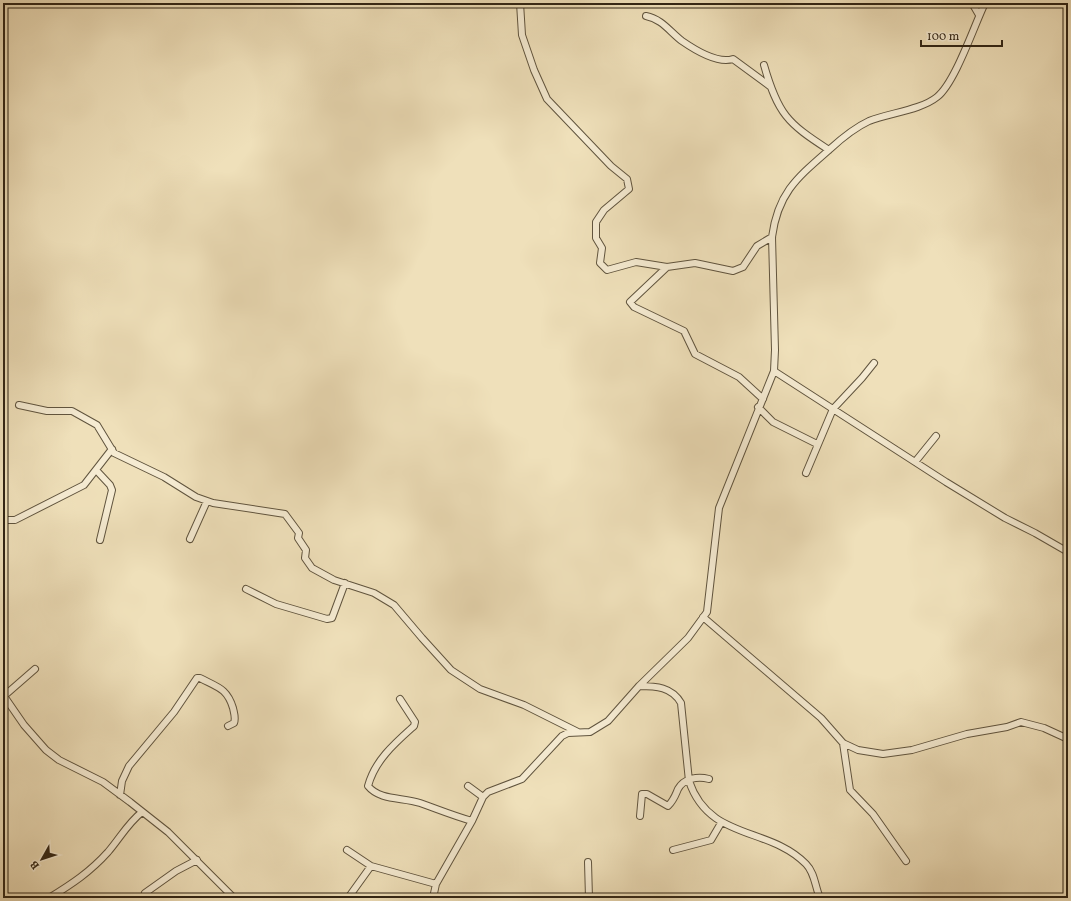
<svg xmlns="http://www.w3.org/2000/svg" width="1071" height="901" viewBox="0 0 1071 901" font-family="Vollkorn,serif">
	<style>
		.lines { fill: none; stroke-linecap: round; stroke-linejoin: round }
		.street-casing { stroke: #60543e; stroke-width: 8 }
		.street { stroke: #f5ebd2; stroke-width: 6 }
	</style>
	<rect width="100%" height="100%" fill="#efe0ba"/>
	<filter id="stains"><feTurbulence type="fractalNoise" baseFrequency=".005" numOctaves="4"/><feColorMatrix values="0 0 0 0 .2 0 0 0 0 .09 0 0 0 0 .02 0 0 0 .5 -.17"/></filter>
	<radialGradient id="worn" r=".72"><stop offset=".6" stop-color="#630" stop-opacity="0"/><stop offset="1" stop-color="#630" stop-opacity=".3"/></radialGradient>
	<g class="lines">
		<defs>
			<path id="street" d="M520,3L522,35L534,70L547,99L611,166L627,179L629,189L604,210L596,222V238L602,248L600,263L607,270L636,262L667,267L630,302L634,307L684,331L695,354L739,377L763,399
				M972,3L979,15
				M646,16C662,19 670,32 682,41C695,50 717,64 733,59L771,87
				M764,65C778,114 787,123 829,150
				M667,267L695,263L733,271L743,267L757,246L772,237
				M774,371L946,482L1005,518L1035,533L1068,552
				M19,405L47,411H72L97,425L114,453L164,477L196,497L213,503L285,514L299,533L298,538L306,550L305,558L312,568L334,580L374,593L394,605L422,638L451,670L480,689L524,705L578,732
				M758,407L773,422L817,444
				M915,462L936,436
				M96,470L110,485L112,490L100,540
				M806,473L833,409L862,378L874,363
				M3,520H15L84,485L112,449
				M190,539L207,501
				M246,589L276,604L327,619L332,618L345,583
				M703,617L821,718L843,743L858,750L883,754L912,750L967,734L1007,727L1021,722L1044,728L1068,739
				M35,669L4,696L24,725L46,750L59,760L103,782L130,802L168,832L234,898
				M639,686C656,686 672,687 681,703L689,781C709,841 769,826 806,864C815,873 815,887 820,898
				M400,699L415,722L414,726C395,743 375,760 368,786C380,801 403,797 420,803C437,809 454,816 472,821
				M843,743L850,790L873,814L906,861
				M468,786L483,797
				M120,795L122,781L129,766L174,712L197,678H200C217,687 227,688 233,708C234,713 236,718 234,723L228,726
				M640,816L642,794H647L668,806C674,800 675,796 678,789C684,778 698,776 709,779
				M347,850L371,866L436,884
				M673,850L711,840L721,823
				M588,862L589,898
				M145,893L176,871L197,860
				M49,898C72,884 90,872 108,852C120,838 128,823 142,812
				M348,898L371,866
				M433,898L436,884L472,821L483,797L488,792L522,779L562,736L568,733L590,732L608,721L639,686L688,638L707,612L719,508L774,371L775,350L772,237C778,192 798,177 830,149C842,138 854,128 869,121C889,113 921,110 937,97C955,83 974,26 985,3"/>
		</defs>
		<use href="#street" class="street-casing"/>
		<use href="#street" class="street"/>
	</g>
	<rect width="1071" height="901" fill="none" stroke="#efe0ba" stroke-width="16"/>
	<rect x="4" y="4" width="1063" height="893" fill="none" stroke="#312515" stroke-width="2"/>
	<rect x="8" y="8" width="1055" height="885" fill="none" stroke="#312515"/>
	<g transform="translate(42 859) rotate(231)" stroke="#f5ebd2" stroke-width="3" paint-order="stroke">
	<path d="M0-3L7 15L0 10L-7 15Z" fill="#312515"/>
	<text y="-6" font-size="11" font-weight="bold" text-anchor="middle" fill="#312515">B</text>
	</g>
	<path d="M921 40v6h81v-6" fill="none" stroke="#312515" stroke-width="2"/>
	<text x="927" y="40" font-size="12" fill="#312515" stroke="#f5ebd2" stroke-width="3" paint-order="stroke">100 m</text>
	<rect width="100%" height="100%" filter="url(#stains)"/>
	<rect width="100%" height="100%" fill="url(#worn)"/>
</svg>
